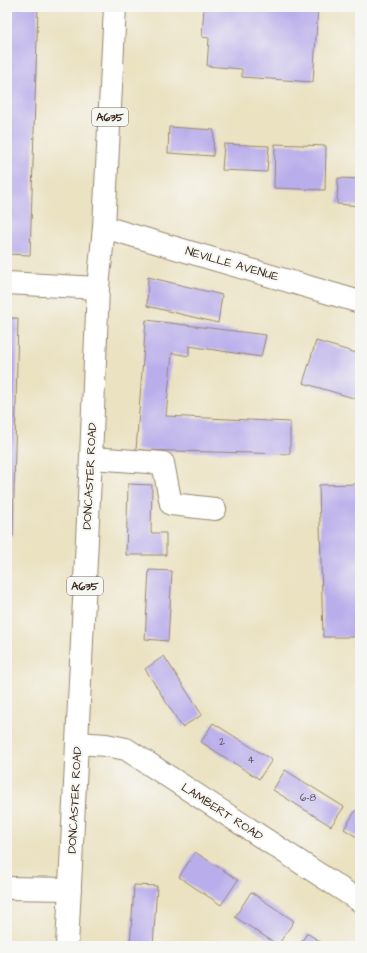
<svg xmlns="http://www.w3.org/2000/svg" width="367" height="953" viewBox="0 0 367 953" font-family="'Architects Daughter',sans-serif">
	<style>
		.building { fill: #b9adeb }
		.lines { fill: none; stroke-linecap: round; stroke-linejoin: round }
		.minor-casing { stroke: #938670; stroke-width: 24 }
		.highway-casing { stroke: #938670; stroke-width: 24 }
		.minor { stroke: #fff; stroke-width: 22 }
		.highway { stroke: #fff; stroke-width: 22 }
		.labels { text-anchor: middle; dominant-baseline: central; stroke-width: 4; stroke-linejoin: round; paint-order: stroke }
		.number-label { font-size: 10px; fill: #5a4b51 }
		.shield { fill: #f6f6f2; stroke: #73675e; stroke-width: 1 }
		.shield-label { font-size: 11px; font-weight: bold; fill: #3b2a1e }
		.street-label { font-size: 12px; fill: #3b2a1e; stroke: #f6f6f2 }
	</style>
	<rect width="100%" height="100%" fill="#f6f6f2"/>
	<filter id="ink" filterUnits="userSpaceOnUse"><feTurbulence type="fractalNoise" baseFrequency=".025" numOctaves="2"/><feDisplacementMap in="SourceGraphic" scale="8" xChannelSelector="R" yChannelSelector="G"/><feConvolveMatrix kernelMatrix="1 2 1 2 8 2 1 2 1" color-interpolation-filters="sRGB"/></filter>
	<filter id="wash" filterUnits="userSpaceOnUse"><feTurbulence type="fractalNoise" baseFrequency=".012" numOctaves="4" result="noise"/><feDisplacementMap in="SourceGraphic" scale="16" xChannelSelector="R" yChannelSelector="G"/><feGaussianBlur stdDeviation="0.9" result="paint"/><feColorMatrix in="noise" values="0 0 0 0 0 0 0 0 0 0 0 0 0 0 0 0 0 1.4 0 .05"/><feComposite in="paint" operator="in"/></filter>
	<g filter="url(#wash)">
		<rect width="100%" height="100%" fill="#ebe2c2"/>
		<g id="blocks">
			<path class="building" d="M7,7H38L30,255L7,254Z
				M204,7H318L313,82L242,77V69L207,66L209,38L202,37Z
				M169,127L214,130L213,156L168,153Z
				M224,144L269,146L267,172L222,170Z
				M275,144L326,146L325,190L274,188Z
				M338,178L360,179V206L337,204Z
				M148,277L222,295L218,323L147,306Z
				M7,318H18L13,536L7,535Z
				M146,320L266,335L261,357L189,346V356L172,353L166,416L290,422V454L136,450Z
				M316,341L360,354V400L303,383Z
				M128,484L152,485L151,533H166V555H126Z
				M358,484L360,637H323L319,485Z
				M149,570L172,571L168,641L145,639Z
				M164,656L202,715L182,727L145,669Z
				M213,723L272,760L259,779L201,742Z
				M285,770L344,807L331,826L273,790Z
				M356,810L360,812V839L344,829Z
				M195,852L238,880L221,905L179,877Z
				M134,885L157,886L153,946H130Z
				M251,892L294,921L278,945L235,917Z
				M307,933L327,946H299Z"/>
		</g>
	</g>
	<g filter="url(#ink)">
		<use href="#blocks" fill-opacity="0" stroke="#938670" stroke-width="1"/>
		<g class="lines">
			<defs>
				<path id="minor" d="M104,227L360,302
					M7,283L98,288
					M91,458L163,463L171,504L215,509
					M77,743L106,745L126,749L360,901
					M7,888L70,889"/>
				<path id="highway" d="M67,946L91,458L98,288L104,227L115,7"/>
			</defs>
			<use href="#minor" class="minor-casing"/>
			<use href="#highway" class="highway-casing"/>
			<use href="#minor" class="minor"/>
			<use href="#highway" class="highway"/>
		</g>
	</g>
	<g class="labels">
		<g class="number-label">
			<text x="222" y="742">2</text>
			<text x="251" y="760">4</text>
			<text x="308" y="798">6-8</text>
		</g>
		<g class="shield">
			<rect x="92" y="108" width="36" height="18" rx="3"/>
			<rect x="67" y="577" width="36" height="18" rx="3"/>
		</g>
		<g class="shield-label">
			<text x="110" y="117">A635</text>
			<text x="85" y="586">A635</text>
		</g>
		<g class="street-label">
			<text transform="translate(232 264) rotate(16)">NEVILLE AVENUE</text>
			<text transform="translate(90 476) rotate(-87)">DONCASTER ROAD</text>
			<text transform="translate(75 800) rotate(-87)">DONCASTER ROAD</text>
			<text transform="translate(222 812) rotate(33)">LAMBERT ROAD</text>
		</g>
	</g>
	<rect width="367" height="953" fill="none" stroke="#f6f6f2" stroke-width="24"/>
</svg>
